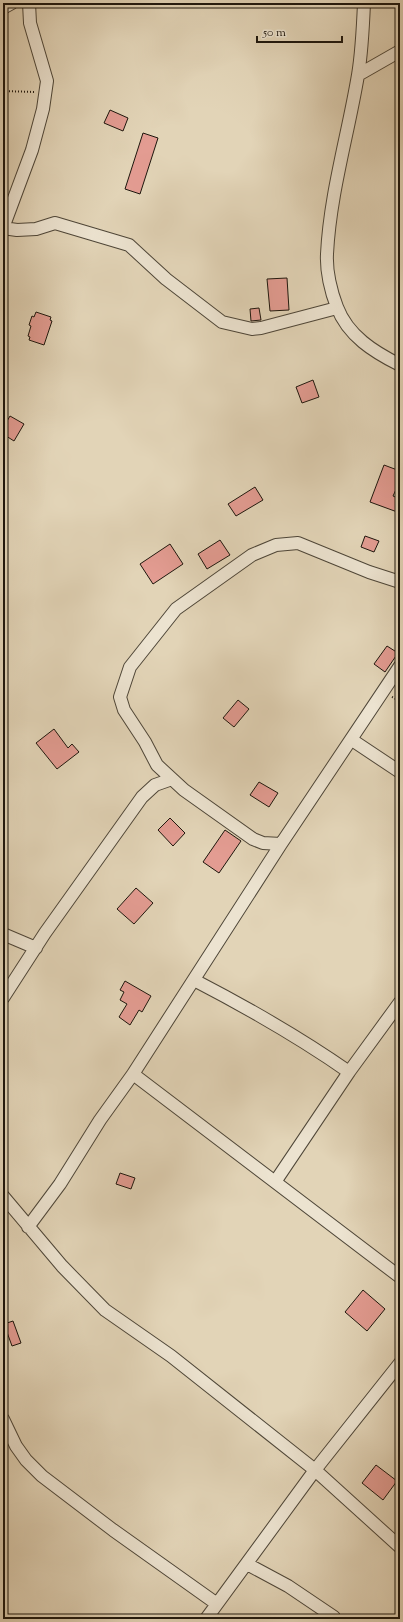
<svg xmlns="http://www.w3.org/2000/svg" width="403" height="1622" viewBox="0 0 403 1622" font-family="'Sorts Mill Goudy',serif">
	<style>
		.building { fill: #e39c92; stroke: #1d160d }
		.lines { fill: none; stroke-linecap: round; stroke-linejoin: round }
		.minor-casing { stroke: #4e4638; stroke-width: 14 }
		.path { stroke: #1d160d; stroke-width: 2; stroke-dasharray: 1 2; stroke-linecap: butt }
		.minor { stroke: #ece3d0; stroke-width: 12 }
	</style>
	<rect width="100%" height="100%" fill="#e2d4b7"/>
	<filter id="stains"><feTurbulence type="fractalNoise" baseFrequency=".005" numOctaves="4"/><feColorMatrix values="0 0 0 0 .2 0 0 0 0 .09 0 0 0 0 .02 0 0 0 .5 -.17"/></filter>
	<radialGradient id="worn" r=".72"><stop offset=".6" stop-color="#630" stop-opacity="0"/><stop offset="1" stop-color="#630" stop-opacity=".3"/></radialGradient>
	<path class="building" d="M110,110L128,118L123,131L104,123Z
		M143,133L158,138L140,194L125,189Z
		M287,278L289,310L270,311L267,279Z
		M259,308L261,320L251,321L250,309Z
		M36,312L51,317L50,320L52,321L44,345L29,340L30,337L28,336L31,326L29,325L32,316L34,317Z
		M313,380L319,397L302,403L296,387Z
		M10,416L24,424L14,441L3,434V428Z
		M384,465L400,471V481L393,496L400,499V513L370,502Z
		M255,487L263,500L236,516L228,504Z
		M365,536L379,541L374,552L361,547Z
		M220,540L230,555L207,569L198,554Z
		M170,544L183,564L153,584L140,564Z
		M387,646L398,653L385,672L374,664Z
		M238,700L249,709L234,727L223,718Z
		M54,729L68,748L72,744L79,752L57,769L36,743Z
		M259,782L278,793L269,807L250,795Z
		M170,818L185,833L173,846L158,830Z
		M225,830L241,841L219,873L203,862Z
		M136,888L153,903L134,924L117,909Z
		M125,981L151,996L142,1012L139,1010L130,1025L119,1017L127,1004L120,1000L124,992L120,990Z
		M120,1173L135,1178L131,1189L116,1184Z
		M363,1290L385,1309L367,1331L345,1312Z
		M13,1321L21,1343L12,1346L4,1324Z
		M376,1465L397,1481L383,1500L362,1483Z"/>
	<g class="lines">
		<defs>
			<path id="minor" d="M364,3C363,27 362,51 358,75C348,135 330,194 327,254C326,271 331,292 337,307C348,336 374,352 400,365
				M3,8L12,3
				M358,75L400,51
				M3,228L17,230L36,229L55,223L129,245L166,279L222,322L252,329L261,328L337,308
				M3,228L32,150L43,109L47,81L30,23L29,3
				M352,740L400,772
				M281,844L263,843L253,839L184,790L157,765L145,742L124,710L120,697L130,667L176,609L252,555L276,545L298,543L369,572L400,582
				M3,934L36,948
				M194,980C248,1008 299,1037 349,1072
				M3,998L45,933L142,797L155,785L172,779
				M133,1074L400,1277
				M275,1182L349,1072L400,1002
				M3,1196L62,1266L105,1310L171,1356L315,1470L400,1547
				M28,1227L60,1184L100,1120L133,1074L281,844L400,666
				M3,1419L16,1446L26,1460L42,1476L113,1530L217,1604
				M247,1564L288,1586L334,1617
				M206,1619L315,1470L400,1363"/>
		</defs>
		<use href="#minor" class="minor-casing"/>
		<path class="path" d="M3,91L34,92
			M392,697L400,701"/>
		<use href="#minor" class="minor"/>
	</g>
	<rect width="403" height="1622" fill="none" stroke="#e2d4b7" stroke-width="16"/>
	<rect x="4" y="4" width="395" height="1614" fill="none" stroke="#1d160d" stroke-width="2"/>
	<rect x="8" y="8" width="387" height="1606" fill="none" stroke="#1d160d"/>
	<path d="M257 36v6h85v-6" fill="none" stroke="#1d160d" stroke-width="2"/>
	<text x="263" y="36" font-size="12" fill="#1d160d" stroke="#ece3d0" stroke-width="3" paint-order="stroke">50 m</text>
	<rect width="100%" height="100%" filter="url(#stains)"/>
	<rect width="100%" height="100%" fill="url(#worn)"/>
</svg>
